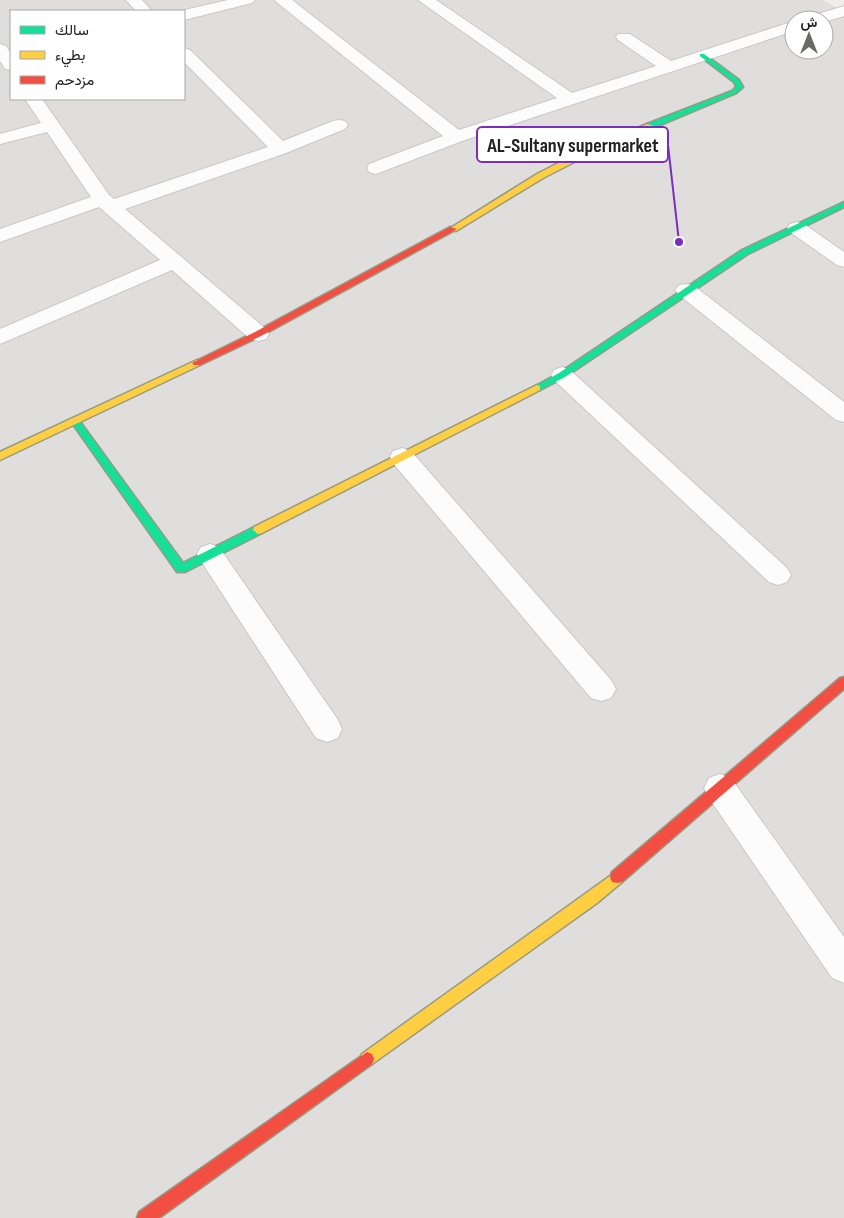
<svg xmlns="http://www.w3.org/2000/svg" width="844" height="1218" viewBox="0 0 844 1218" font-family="'Sofia Sans Condensed',Vazirmatn,sans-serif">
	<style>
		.residential { fill: #dfdedc; fill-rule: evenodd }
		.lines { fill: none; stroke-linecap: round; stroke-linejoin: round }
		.street-casing { stroke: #c9c8c7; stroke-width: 2 }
		.fast-casing { stroke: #999a82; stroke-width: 3 }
		.slow-casing { stroke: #999a82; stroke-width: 3 }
		.jam-casing { stroke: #999a82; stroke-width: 3 }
		.street { fill: #fdfcfc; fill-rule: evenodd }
		.fast { fill: #16e098; fill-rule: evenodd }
		.slow { fill: #ffcf43; fill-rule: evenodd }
		.jam { fill: #f24e42; fill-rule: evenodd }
		.leader { fill: none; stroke: #7b2cbf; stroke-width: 2 }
		.callout-dot { fill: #7b2cbf; stroke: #fff; stroke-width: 2 }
		.callout { fill: #fff; stroke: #7b2cbf; stroke-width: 2 }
		.callout-label { font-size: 20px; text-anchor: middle; font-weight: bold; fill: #222 }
	</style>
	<rect width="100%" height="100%" fill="#f0eeeb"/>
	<path class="residential" d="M0,0H823L844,12V1218H0ZM11,11H184V99H11ZM794,20H824V50H794Z"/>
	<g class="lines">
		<defs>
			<path id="street" d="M126,0H142L152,11H136Z
				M228,0H255L252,3L184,20V11H180Z
				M274,0H292L459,130L557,98L418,0H436L572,93L656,66L618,40L616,37L618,34H630L671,61L794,21V31L462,141L376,174L369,172L367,168L369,164L443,136Z
				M844,6V16L824,22V20H806L808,17Z
				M0,44L6,46L11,53V70L5,69L0,61Z
				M184,48L190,50L283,141L333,121L339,120L345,121L348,125L345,129L286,153L125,209L266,329L269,334L266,339L258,341L250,339L172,270L0,344V329L160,260L99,207L0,242V229L91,197L47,132L0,144V134L41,123L25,99H42L109,195L114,199L268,147L184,62Z
				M797,222L804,224L844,252V267L837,265L790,232L787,228L790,224Z
				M686,284L693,285L844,402V422L836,420L679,295L675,290L679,285Z
				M562,367L570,370L787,568L791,575L787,582L778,585L769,582L554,380L551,375L554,370Z
				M402,448L411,451L611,680L616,689L611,698L601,701L591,698L393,463L390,457L393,451Z
				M210,544L219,547L338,720L342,729L338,738L327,742L316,738L201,561L197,554L201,547Z
				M720,774L731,778L844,937V983L832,978L709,798L704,788L709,778Z"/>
			<path id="fast" d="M700,54H704L739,80L743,87L736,93L653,128H647V124L732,91L736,87L734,82L700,56Z
				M844,202V207L748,254L565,377L540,390H534L532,388L559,373L742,250Z
				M75,418L78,419L183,563L254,527H262L263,530L262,533L185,572H177L72,423L70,421Z"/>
			<path id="slow" d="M647,124L654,126L584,157L543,178L456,231L449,229L537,174L578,153Z
				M197,360L200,361V365L0,460V452Z
				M537,385L540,386V390L262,533L258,534L253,530L254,527Z
				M617,871L622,872L624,877L622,882L597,903L372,1064L367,1066L362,1064L360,1059L362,1054Z"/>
			<path id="jam" d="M450,227L457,229L261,336L200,365H194L192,363L255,332Z
				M844,677V689L622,882L617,883L612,882L610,877L612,872L840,678Z
				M367,1052L372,1054L374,1059L372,1064L159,1218H137L139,1212Z"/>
		</defs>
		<use href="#street" class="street-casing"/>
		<use href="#fast" class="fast-casing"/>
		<use href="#slow" class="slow-casing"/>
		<use href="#jam" class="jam-casing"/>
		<use href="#street" class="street"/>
		<use href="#fast" class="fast"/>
		<use href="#slow" class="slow"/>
		<use href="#jam" class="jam"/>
	</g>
	<path class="leader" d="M679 242L668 145"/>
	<circle class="callout-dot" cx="679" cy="242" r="5"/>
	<rect class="callout" x="477" y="127" width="191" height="35" rx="5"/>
	<g class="callout-label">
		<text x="573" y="152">AL-Sultany supermarket</text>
	</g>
	<rect x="10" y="10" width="175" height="90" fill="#ffffff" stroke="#a7a7a7"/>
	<rect x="20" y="26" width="25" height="8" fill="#16e098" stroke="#a7a7a7"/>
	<text x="55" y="35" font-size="15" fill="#222222">سالك</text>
	<rect x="20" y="51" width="25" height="8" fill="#ffcf43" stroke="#a7a7a7"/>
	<text x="55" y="60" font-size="15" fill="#222222">بطيء</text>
	<rect x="20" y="76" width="25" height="8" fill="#f24e42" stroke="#a7a7a7"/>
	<text x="55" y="85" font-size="15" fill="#222222">مزدحم</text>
	<g transform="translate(809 35)"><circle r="24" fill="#ffffff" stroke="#a7a7a7"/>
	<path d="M0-4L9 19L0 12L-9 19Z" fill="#6a6968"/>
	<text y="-8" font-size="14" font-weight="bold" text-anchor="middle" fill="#222222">ش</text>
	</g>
</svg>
